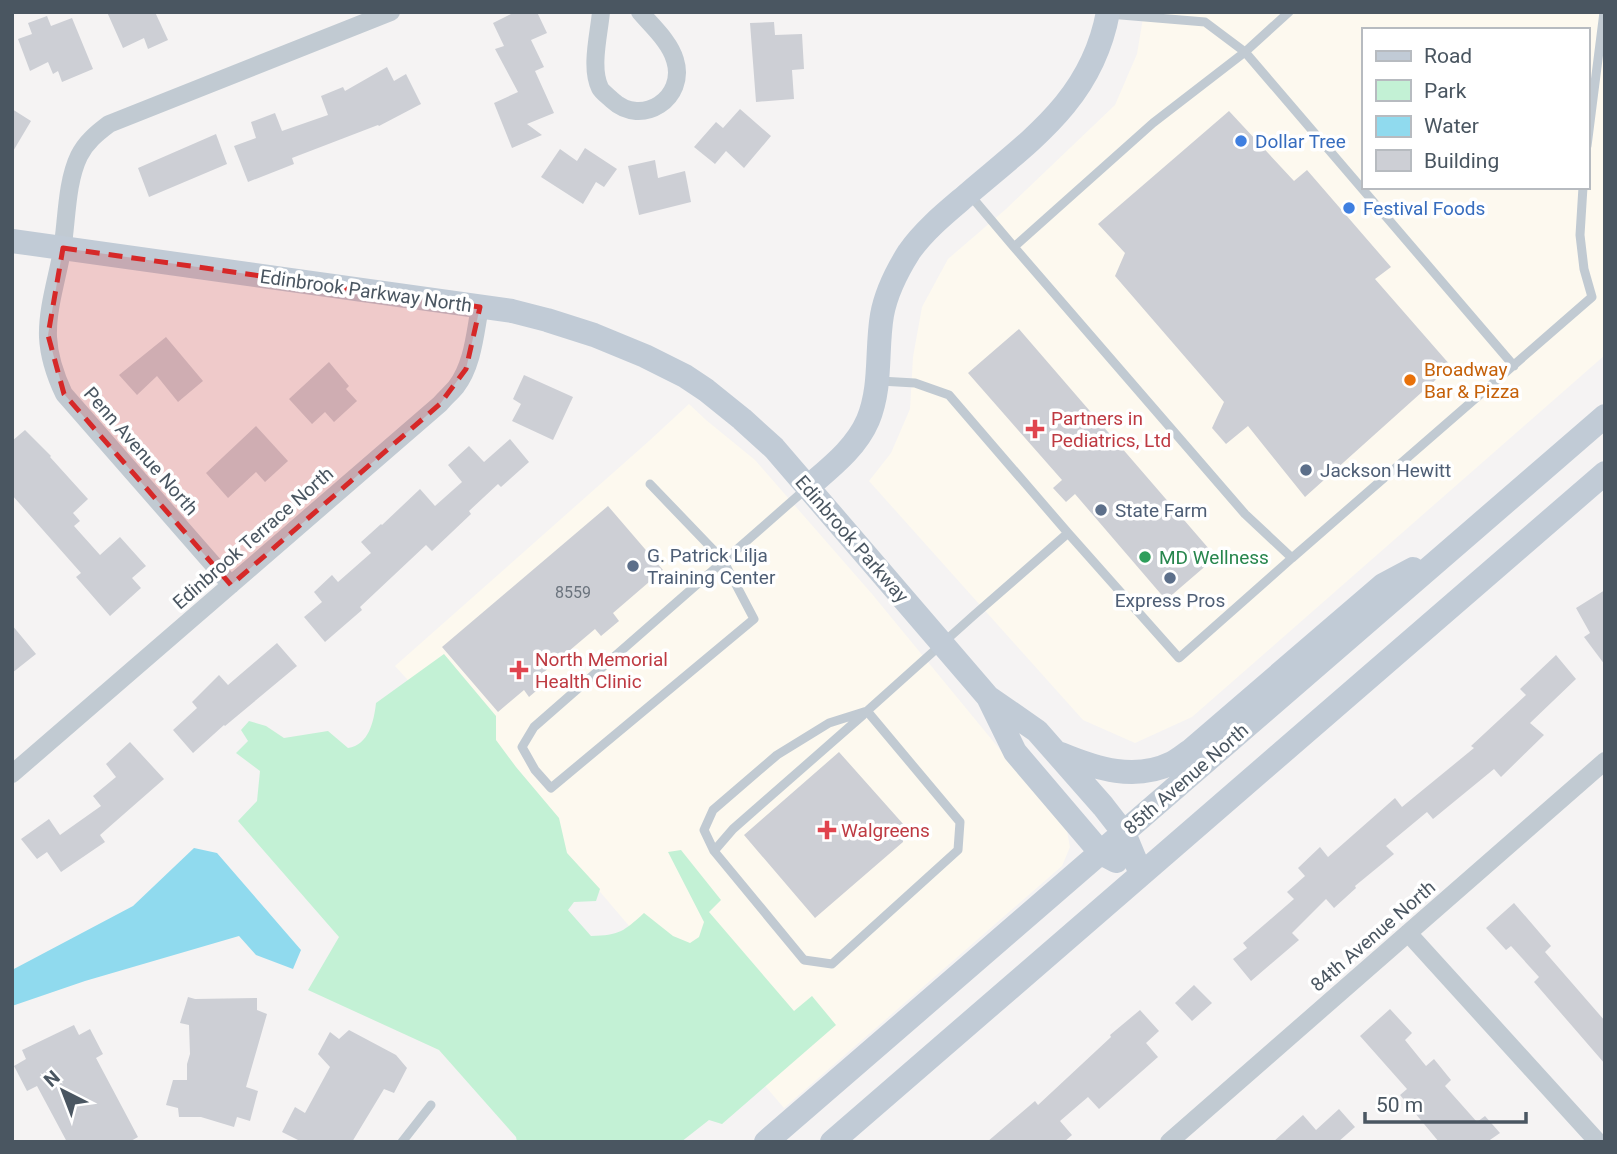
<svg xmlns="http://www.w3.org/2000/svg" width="1617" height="1154" viewBox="0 0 1617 1154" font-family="Roboto,sans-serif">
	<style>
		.commercial { fill: #fdf9ef; fill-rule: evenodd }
		.green { fill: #c3f1d5 }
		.water { fill: #90daee }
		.building { fill: #cdcfd5 }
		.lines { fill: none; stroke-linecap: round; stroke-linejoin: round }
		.lane { stroke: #c1cad2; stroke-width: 9 }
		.street { stroke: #c1cad2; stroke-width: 18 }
		.secondary { stroke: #c1cbd6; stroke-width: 24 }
		.marked { fill: #d62828; fill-opacity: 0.2; stroke: #d62828; stroke-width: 5; stroke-dasharray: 14 9; stroke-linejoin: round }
		.shop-dot { fill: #3f7fe0; stroke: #fff; stroke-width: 2.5 }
		.food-dot { fill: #e8710a; stroke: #fff; stroke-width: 2.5 }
		.health-dot { fill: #e0444e; stroke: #fff; stroke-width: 2.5 }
		.service-dot { fill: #5c6f8a; stroke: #fff; stroke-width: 2.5 }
		.leisure-dot { fill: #2e9e5b; stroke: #fff; stroke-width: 2.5 }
		.labels { text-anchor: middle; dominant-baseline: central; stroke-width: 7; stroke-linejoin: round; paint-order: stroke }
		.number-label { font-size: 16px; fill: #6b747e }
		.shop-label { font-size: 19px; fill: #366cbe; stroke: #fff; text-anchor: start }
		.street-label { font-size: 19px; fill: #4a5661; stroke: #fff }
		.food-label { font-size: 19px; fill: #c56008; stroke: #fff; text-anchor: start }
		.health-label { font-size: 19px; fill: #be3a42; stroke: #fff; text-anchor: start }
		.service-label { font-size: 19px; fill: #4e5e75; stroke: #fff; text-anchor: start }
		.leisure-label { font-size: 19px; fill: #27864d; stroke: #fff; text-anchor: start }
	</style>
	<rect width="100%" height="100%" fill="#f5f3f3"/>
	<path class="commercial" d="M1144,12H1605V355L1192,717L1135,743L1083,720L869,481L891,453L910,409L913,357L922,307L948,259L1006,209L1115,105L1137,54ZM1363,30H1587V187H1363Z
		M689,404L706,420L755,460L872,594L1067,831L1070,847L1062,866L784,1108L567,853L395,666L649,441Z"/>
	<path class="green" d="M444,654L496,716V740L516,767L559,818L567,853L600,889L596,901L574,902L568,910L591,936C620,935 623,932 644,913L673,936L690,943L699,937L704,922L668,852L681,850L721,900L709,912L794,1011L812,996L836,1025L722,1124L709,1120L681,1142H517L516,1137L439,1050L308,990L339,937L238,821L257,801L260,771L236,753L248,741L241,730L249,721L266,726L284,738L328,731L348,748C369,745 374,721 376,703Z"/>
	<path class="water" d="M194,848L217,853L301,950L293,969L256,955L239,936L85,981L12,1006V970L133,906Z"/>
	<path class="building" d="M107,12H155L168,40L148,49L144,38L123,48Z
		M515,12H537L547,33L531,40L544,67L535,71L554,113L527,124L542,135L512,148L494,103L518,92L495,49L504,46L493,23Z
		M47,16L51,26L72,18L93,69L62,82L58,71L53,74L48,62L30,71L18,39L32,34L28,23Z
		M774,22L775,35L802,34L804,69L792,70L794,99L756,102L750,23Z
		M387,67L394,81L406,74L421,104L379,126L378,125L292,158L294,164L248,182L234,146L256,138L251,122L275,113L282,131L328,115L321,96L343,87L345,91Z
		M12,109L31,121L12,153Z
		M740,109L771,136L744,168L726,151L715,164L694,147L716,122L723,128Z
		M1229,111L1294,181L1307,170L1391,267L1375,279L1451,366L1305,497L1248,426L1226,444L1212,428L1224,402L1115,276L1125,253L1098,224Z
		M216,134L227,164L149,197L138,168Z
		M585,148L617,169L604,187L596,182L583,204L541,177L560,149L577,161Z
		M655,160L658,178L685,171L691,202L639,215L628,166Z
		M1019,329L1216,557L1166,600L1075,494L1066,502L1053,488L1062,480L968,373Z
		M166,337L203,381L178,402L157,376L137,395L119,375Z
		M329,362L349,386L346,389L357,401L334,422L325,412L312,424L289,399Z
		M524,375L573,397L553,440L512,421L521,404L513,399Z
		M256,426L288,461L265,482L256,472L228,498L206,473Z
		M25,430L51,456L50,457L88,499L73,513L80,521L74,526L100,555L120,537L146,566L132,578L141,588L110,616L76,577L81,573L12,495V441Z
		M510,439L529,462L501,487L498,484L469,511L471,514L432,551L426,545L360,607L362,610L325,642L304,617L322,602L314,592L332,575L338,582L371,553L361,542L381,524L382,525L420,489L435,506L462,482L448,465L469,446L484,462Z
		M608,506L663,570L613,613L619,621L601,636L595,629L537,678L543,685L529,697L524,690L498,712L442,647Z
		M1605,590V665L1584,637L1590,633L1576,608Z
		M12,625L36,654L12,673Z
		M277,643L297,666L225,726L224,725L193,753L173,730L197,708L192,702L219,675L228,685Z
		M1556,655L1576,679L1530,723L1544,735L1501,777L1494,769L1433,819L1427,812L1386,846L1394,854L1355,886L1356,888L1334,908L1326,899L1292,933L1299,940L1251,981L1233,959L1247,948L1243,943L1294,899L1287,892L1305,876L1298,868L1320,847L1328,857L1395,798L1402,807L1474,748L1471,746L1526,695L1520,689Z
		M130,742L164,779L100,835L105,842L61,872L47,852L37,859L21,839L49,819L60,835L101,806L93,796L116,777L106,764Z
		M839,752L904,825L903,842L815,918L744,835Z
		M1514,903L1551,946L1545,952L1605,1021V1064L1534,982L1539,977L1511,946L1506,950L1486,928Z
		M1194,985L1212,1003L1192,1021L1175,1003Z
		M188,997L195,999L257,998V1010L267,1014L246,1087L258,1091L250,1121L237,1117L234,1127L201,1117H179L178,1108L166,1105L173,1080H187V1064L190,1054L189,1025L180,1023Z
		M1390,1009L1412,1033L1405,1040L1426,1066L1434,1059L1451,1080L1445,1086L1477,1122L1485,1116L1500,1133L1487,1142H1439L1400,1095L1407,1089L1360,1036Z
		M1140,1010L1159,1031L1146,1043L1158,1057L1099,1109L1088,1097L1060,1121L1072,1135L1064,1142H987L1035,1101L1038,1105L1111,1037L1110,1035Z
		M74,1025L79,1035L90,1029L103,1054L96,1058L138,1137L129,1142H67L37,1086L27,1091L14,1066L26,1059L22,1050Z
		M349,1030L396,1055L407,1068L394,1093L384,1089L352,1142H302L282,1132L295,1107L305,1113L330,1067L318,1054L330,1032L339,1039Z
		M1339,1109L1355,1127L1338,1142H1273L1303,1115L1316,1130Z"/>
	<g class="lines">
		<path class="lane" d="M1109,14L1205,22L1245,52L1289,12
			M1587,146L1604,12
			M970,195L1014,247L1153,123L1245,52L1514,366
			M1014,247L1245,514L1292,558L1592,297L1584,269L1580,235L1583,187
			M880,381L915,383L949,395L1068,533L1179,658L1292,558
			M650,484L723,560L754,619L551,788L535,770L522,747L534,727L807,488
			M867,711L829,723L777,755L713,810L704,830L714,851L804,960L832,964L958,850L960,822L867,711L973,616L1068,533
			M714,851L733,829L863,715
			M402,1142L431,1105"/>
		<path class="street" d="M601,12C599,34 590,68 600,88C602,92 608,96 612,100C642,128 687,98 675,60C670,42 652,26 640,12
			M231,585L64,394C55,375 49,358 48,337C47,309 57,279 62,251C67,221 66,183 79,156C86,142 97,133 109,124L391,12
			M12,774L440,404C445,398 451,393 456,387C473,365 475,333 480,307
			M1408,933L1598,1142
			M1169,1142L1605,761"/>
		<path class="secondary" d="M12,241L512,311L547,320L594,335L645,356L685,376L706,390L742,419L774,448L988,697L1037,731L1103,806L1124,833L1141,874
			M808,487C831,467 856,448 868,420C882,386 876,350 882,315C886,293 897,271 909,252C925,229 948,211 969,193C1032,139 1092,99 1108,12
			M989,699L1015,752L1101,853L1116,861
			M1061,754C1097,769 1135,781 1172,763C1178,760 1184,755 1190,751L1383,585L1413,569
			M766,1142L1605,416
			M832,1142L1605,473"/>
	</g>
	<path class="marked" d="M63,248L480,307L466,369L440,404L231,585L64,394L48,335Z"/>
	<g class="shop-dot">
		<circle cx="1241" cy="141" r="7"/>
		<circle cx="1349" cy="208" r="7"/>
	</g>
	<circle class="food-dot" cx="1410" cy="380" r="7"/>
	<g class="health-dot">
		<path d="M1031.5 418.5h7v7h7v7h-7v7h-7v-7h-7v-7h7z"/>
		<path d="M515.5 659.5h7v7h7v7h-7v7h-7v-7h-7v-7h7z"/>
		<path d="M823.5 819.5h7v7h7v7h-7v7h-7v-7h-7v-7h7z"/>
	</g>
	<g class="service-dot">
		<circle cx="1306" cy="470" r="7"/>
		<circle cx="1101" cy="510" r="7"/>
		<circle cx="633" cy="566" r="7"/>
		<circle cx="1170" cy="578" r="7"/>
	</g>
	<circle class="leisure-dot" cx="1145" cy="557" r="7"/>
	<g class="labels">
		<g class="number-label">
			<text x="573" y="592">8559</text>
		</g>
		<g class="shop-label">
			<text x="1255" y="141">Dollar Tree</text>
			<text x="1363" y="208">Festival Foods</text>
		</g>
		<g class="street-label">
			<text transform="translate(366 291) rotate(8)">Edinbrook Parkway North</text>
			<text transform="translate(141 451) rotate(49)">Penn Avenue North</text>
			<text transform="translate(253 538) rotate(-41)">Edinbrook Terrace North</text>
			<text transform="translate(852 539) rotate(49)">Edinbrook Parkway</text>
			<text transform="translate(1186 779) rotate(-41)">85th Avenue North</text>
			<text transform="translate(1373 936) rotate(-41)">84th Avenue North</text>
		</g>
		<g class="food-label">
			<text x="1424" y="369">Broadway<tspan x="1424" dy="22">Bar &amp; Pizza</tspan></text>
		</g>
		<g class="health-label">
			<text x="1051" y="418">Partners in<tspan x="1051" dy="22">Pediatrics, Ltd</tspan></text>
			<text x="535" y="659">North Memorial<tspan x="535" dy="22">Health Clinic</tspan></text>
			<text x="841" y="830">Walgreens</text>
		</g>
		<g class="service-label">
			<text x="1320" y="470">Jackson Hewitt</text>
			<text x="1115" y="510">State Farm</text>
			<text x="647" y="555">G. Patrick Lilja<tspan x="647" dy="22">Training Center</tspan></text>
			<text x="1170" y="600" text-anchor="middle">Express Pros</text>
		</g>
		<g class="leisure-label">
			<text x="1159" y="557">MD Wellness</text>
		</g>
	</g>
	<rect width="1617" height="1154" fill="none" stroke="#4a5661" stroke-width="28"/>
	<rect x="1362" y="28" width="228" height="161" fill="#ffffff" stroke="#b7bbc0" stroke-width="2"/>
	<rect x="1376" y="51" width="35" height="10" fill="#c1cbd6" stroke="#b7bbc0" stroke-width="2"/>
	<text x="1424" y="63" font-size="21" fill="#4a5661">Road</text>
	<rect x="1376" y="80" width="35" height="21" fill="#c3f1d5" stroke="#b7bbc0" stroke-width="2"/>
	<text x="1424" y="98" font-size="21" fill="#4a5661">Park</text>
	<rect x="1376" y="116" width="35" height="21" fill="#90daee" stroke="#b7bbc0" stroke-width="2"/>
	<text x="1424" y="133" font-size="21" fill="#4a5661">Water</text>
	<rect x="1376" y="150" width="35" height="21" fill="#cdcfd5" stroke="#b7bbc0" stroke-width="2"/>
	<text x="1424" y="168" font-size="21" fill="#4a5661">Building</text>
	<g transform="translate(63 1091) rotate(318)" stroke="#ffffff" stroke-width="5" paint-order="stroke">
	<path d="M0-5L12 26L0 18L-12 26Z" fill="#4a5661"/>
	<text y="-10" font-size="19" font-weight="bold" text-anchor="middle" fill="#4a5661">N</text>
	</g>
	<path d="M1365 1112v10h161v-10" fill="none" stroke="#4a5661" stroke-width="3.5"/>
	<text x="1376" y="1112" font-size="21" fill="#4a5661" stroke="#ffffff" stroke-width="5" paint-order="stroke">50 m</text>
</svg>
